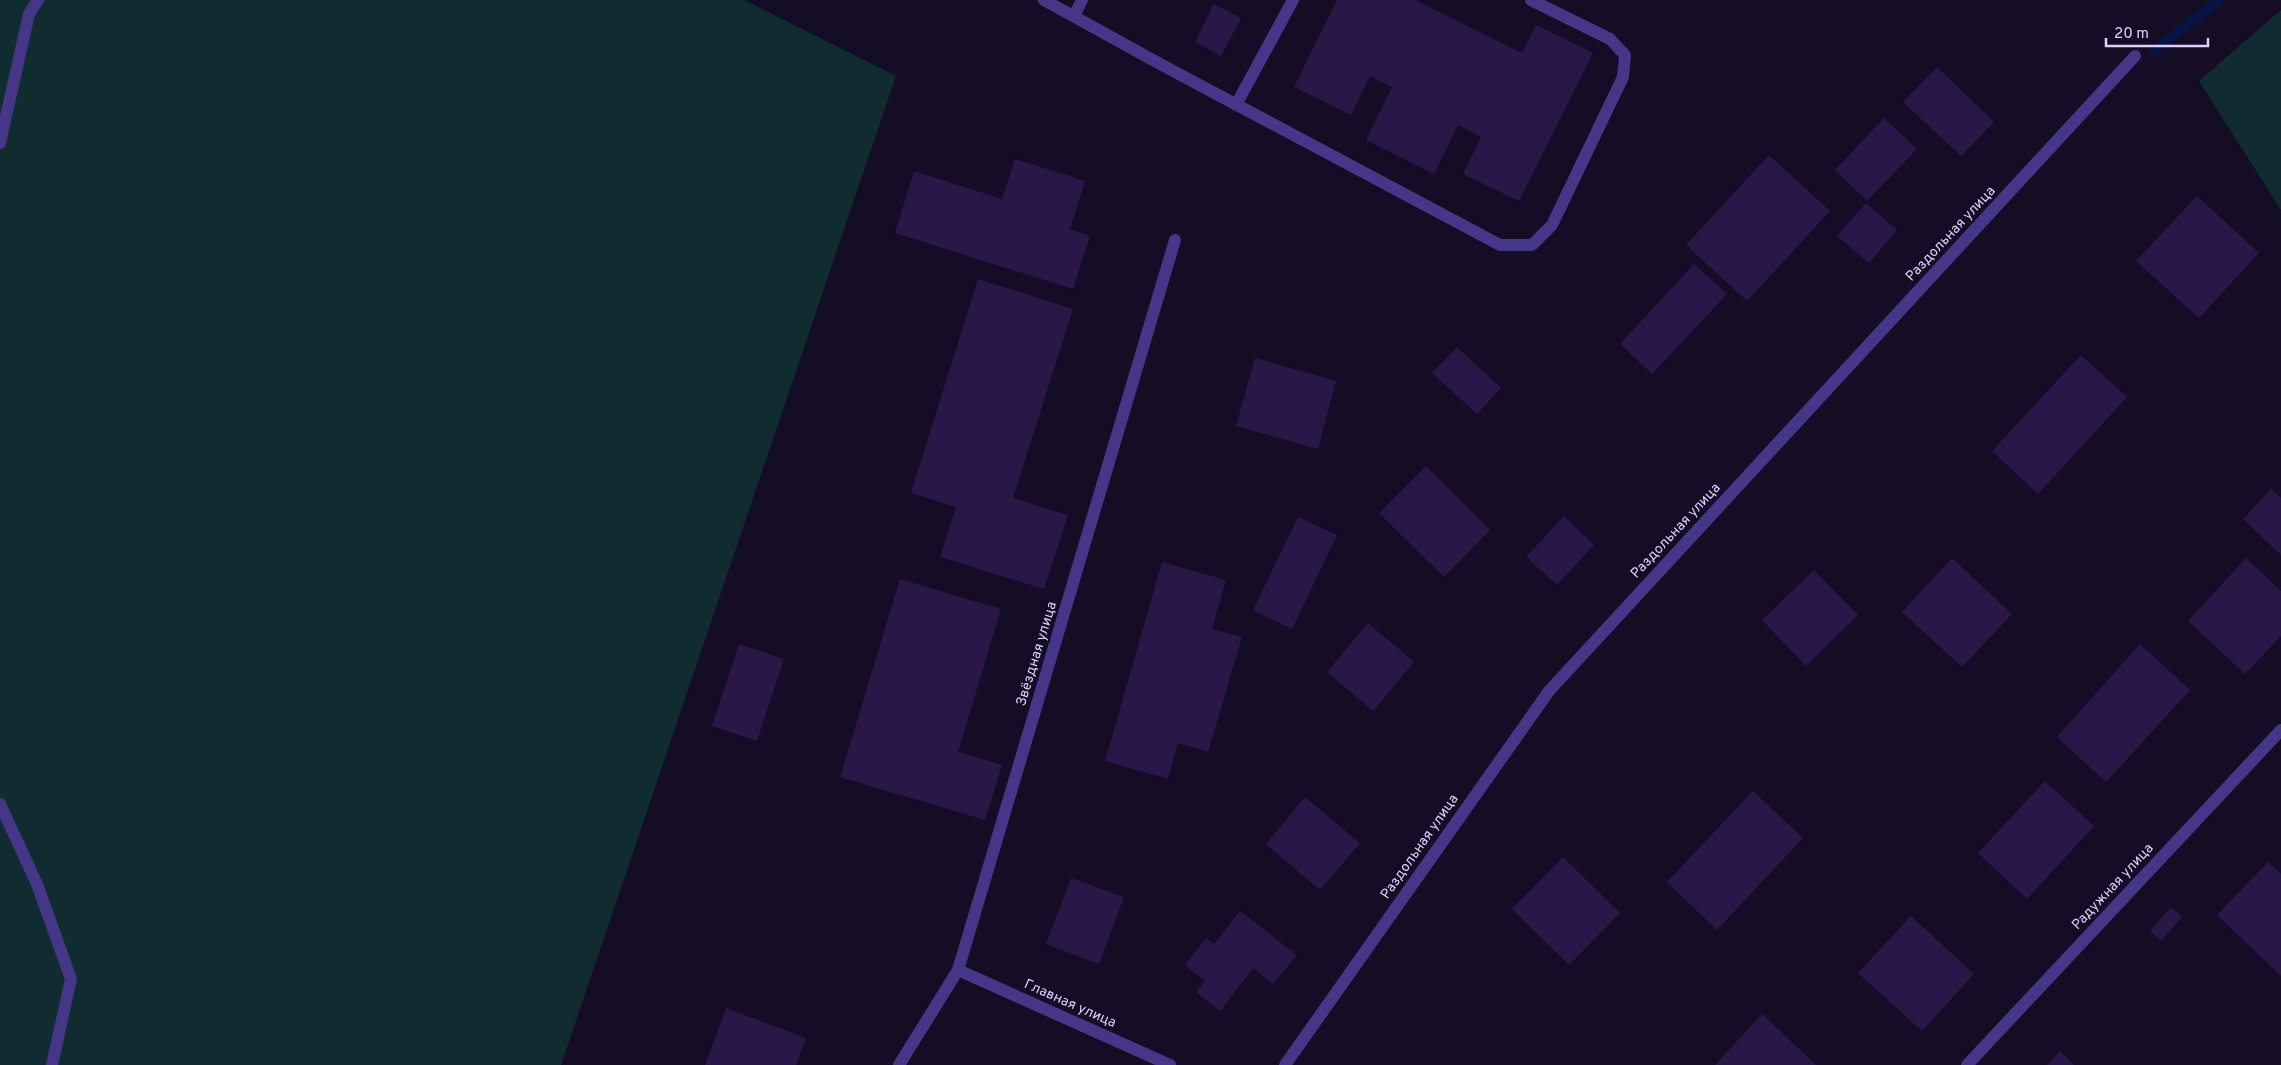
<svg xmlns="http://www.w3.org/2000/svg" width="2281" height="1065" viewBox="0 0 2281 1065" font-family="Overpass,sans-serif">
	<style>
		.green { fill: #102c30 }
		.lines { fill: none; stroke-linecap: round; stroke-linejoin: round }
		.stream { stroke: #071544; stroke-width: 10 }
		.building { fill: #291847 }
		.minor { stroke: #453687; stroke-width: 12 }
		.labels { text-anchor: middle; dominant-baseline: central; stroke-width: 5; stroke-linejoin: round; paint-order: stroke }
		.street-label { font-size: 14px; fill: #ddd2ff; stroke: #150d25 }
	</style>
	<rect width="100%" height="100%" fill="#150d25"/>
	<path class="green" d="M0,0H744L896,76L561,1065H0Z
		M2281,10V210L2199,81Z"/>
	<g class="lines">
		<path class="stream" d="M2154,50L2220,0"/>
	</g>
	<path class="building" d="M1337,0H1415L1522,53L1536,25L1593,53L1519,201L1463,174L1481,137L1458,125L1434,174L1366,140L1392,87L1370,76L1351,115L1294,87Z
		M1214,4L1241,18L1221,56L1195,42Z
		M1937,67L1994,122L1961,156L1903,102Z
		M1884,118L1917,149L1867,201L1835,170Z
		M1769,155L1830,211L1747,301L1686,245Z
		M1015,159L1085,181L1070,229L1090,236L1073,289L895,233L914,171L1002,199Z
		M2197,196L2259,253L2199,318L2136,261Z
		M1866,203L1897,230L1869,263L1837,236Z
		M1694,264L1727,294L1652,374L1620,344Z
		M978,279L1073,309L1013,498L1068,515L1044,589L940,557L956,507L911,493Z
		M1457,347L1501,388L1477,414L1432,373Z
		M2081,355L2127,397L2038,494L1992,451Z
		M1255,358L1336,381L1318,449L1236,426Z
		M1426,466L1490,530L1444,577L1379,513Z
		M2271,489L2281,498V555L2243,519Z
		M1564,516L1594,545L1557,585L1526,557Z
		M1298,517L1337,535L1292,629L1253,610Z
		M1952,558L2012,614L1962,667L1902,612Z
		M2246,558L2281,591V636L2245,674L2188,621Z
		M1162,562L1226,580L1212,629L1242,637L1208,752L1178,743L1168,779L1105,761Z
		M1814,570L1858,615L1806,666L1762,620Z
		M900,579L1001,609L958,752L1002,765L985,820L840,777Z
		M1368,623L1414,662L1373,711L1327,672Z
		M739,644L784,659L757,741L712,726Z
		M2140,644L2190,690L2106,782L2057,737Z
		M2045,781L2094,826L2027,899L1978,853Z
		M1753,791L1803,838L1717,930L1667,882Z
		M1305,797L1360,843L1320,890L1266,844Z
		M1563,857L1620,913L1569,965L1512,909Z
		M2268,862L2281,874V976L2217,915Z
		M1071,878L1124,897L1099,964L1046,944Z
		M2171,907L2182,917L2161,941L2150,931Z
		M1240,911L1297,955L1273,984L1253,968L1220,1011L1196,992L1205,981L1185,965L1206,938L1214,944Z
		M1911,916L1974,974L1922,1031L1858,973Z
		M726,1008L806,1038L796,1065H705Z
		M1762,1014L1816,1065H1715Z
		M2060,1051L2074,1065H2047Z"/>
	<g class="lines">
		<path class="minor" d="M1044,0L1162,65L1500,245H1532L1552,225L1623,77L1625,55L1610,39L1531,0
			M1074,16L1082,0
			M1236,105L1293,0
			M0,143L29,14L38,0
			M0,804L37,884L71,979L52,1065
			M958,970L1170,1065
			M899,1065L958,970L1175,240
			M1285,1065L1549,691L2135,56
			M1967,1065L2281,730"/>
	</g>
	<g class="labels">
		<g class="street-label">
			<text transform="translate(1951 234) rotate(-47)">Раздольная улица</text>
			<text transform="translate(1676 531) rotate(-47)">Раздольная улица</text>
			<text transform="translate(1037 654) rotate(-73)">Звёздная улица</text>
			<text transform="translate(1420 847) rotate(-55)">Раздольная улица</text>
			<text transform="translate(2113 887) rotate(-47)">Радужная улица</text>
			<text transform="translate(1070 1004) rotate(24)">Главная улица</text>
		</g>
	</g>
	<path d="M2106 38v8h102v-8" fill="none" stroke="#ddd2ff" stroke-width="2.5"/>
	<text x="2114" y="38" font-size="15" fill="#ddd2ff" stroke="#150d25" stroke-width="4" paint-order="stroke">20 m</text>
</svg>
